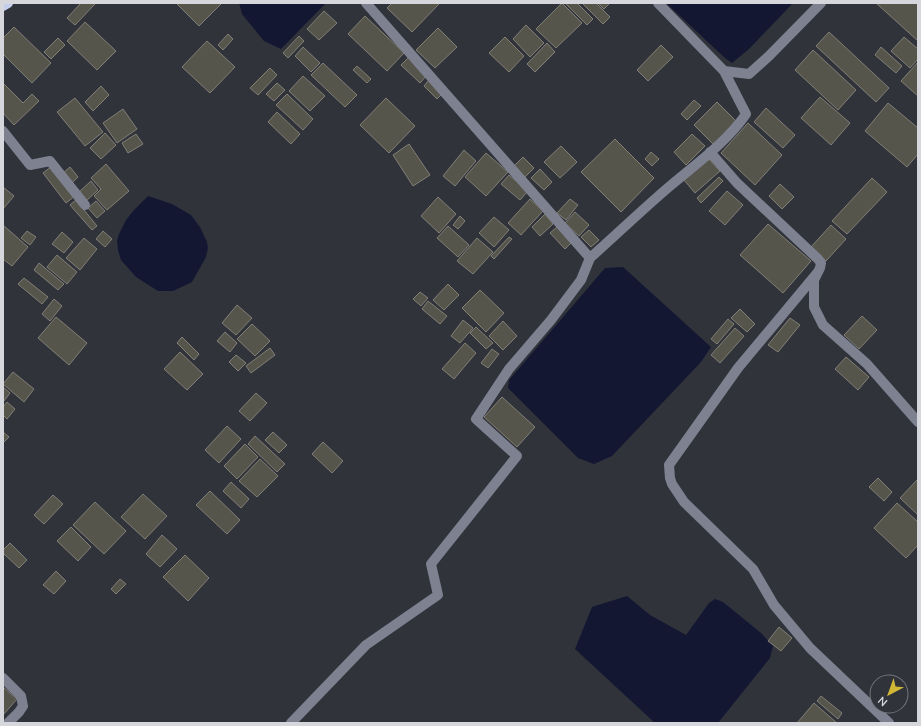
<svg xmlns="http://www.w3.org/2000/svg" width="921" height="726" viewBox="0 0 921 726" font-family="'Nunito Sans',sans-serif">
	<style>
		.water { fill: #131732 }
		.building { fill: #56554c; stroke: #817f76 }
		.lines { fill: none; stroke-linecap: round; stroke-linejoin: round }
		.minor { stroke: #7d8190; stroke-width: 10 }
		.major { stroke: #c6ceee; stroke-width: 10 }
	</style>
	<rect width="100%" height="100%" fill="#31333b"/>
	<path class="water" d="M239,3H326L281,49L264,41L242,14Z
		M666,3H793L749,49L732,63L725,58Z
		M148,196L172,204L191,215L200,227L207,242L208,248L206,257L192,282L173,291H158L136,277L121,260L118,250L117,241L119,234L126,220L134,210Z
		M623,267L711,347L701,362L612,456L594,464L578,458L508,388L509,380L605,268Z
		M627,596L650,615L686,635L709,603L715,599L723,602L761,633L773,646L770,658L718,723H655L575,649L592,607Z"/>
	<path class="building" d="M81,3H96L75,25L67,18Z
		M176,3H222L199,26Z
		M392,3H440L412,32L387,8Z
		M562,3L582,23L556,48L536,29Z
		M565,3H577L593,19L587,25Z
		M582,3H596L610,17L603,24Z
		M598,3H610L604,9Z
		M876,3H918V41Z
		M324,11L337,23L319,40L307,29Z
		M365,16L404,53L387,71L348,34Z
		M85,22L116,51L97,70L67,41Z
		M526,25L544,43L530,57L513,39Z
		M14,27L51,63L32,83L3,54V38Z
		M438,28L457,47L435,68L416,50Z
		M829,32L889,88L876,102L816,46Z
		M228,34L233,39L223,50L218,45Z
		M299,36L304,41L288,58L283,53Z
		M505,37L524,56L509,72L489,53Z
		M904,37L918,49V59L910,68L891,51Z
		M58,38L65,45L51,59L44,52Z
		M207,41L235,67L210,93L182,67Z
		M547,43L555,52L535,72L527,64Z
		M661,45L673,57L648,81L637,70Z
		M303,47L320,63L311,72L295,56Z
		M881,47L902,66L896,73L875,55Z
		M813,50L856,90L838,110L795,70Z
		M409,57L427,75L420,83L401,65Z
		M918,62V96L901,81Z
		M323,63L357,95L345,107L311,75Z
		M357,66L371,79L367,83L353,70Z
		M270,68L277,75L258,95L250,88Z
		M303,76L325,96L310,111L289,91Z
		M429,80L443,93L437,99L424,86Z
		M3,83L23,103L32,94L39,101L14,125L3,113Z
		M277,83L285,90L274,101L266,94Z
		M101,86L109,95L93,111L85,102Z
		M287,94L313,119L303,130L276,105Z
		M820,97L850,123L831,145L801,118Z
		M75,98L103,132L85,146L57,112Z
		M386,98L415,126L389,153L360,125Z
		M694,100L701,106L687,120L681,114Z
		M717,102L737,122L714,145L694,125Z
		M888,103L918,128V154L907,167L865,131Z
		M766,108L795,135L783,148L754,122Z
		M123,109L137,129L117,143L103,123Z
		M277,112L300,134L291,144L268,122Z
		M748,123L782,155L755,185L721,153Z
		M105,133L116,145L101,159L90,148Z
		M136,134L143,144L128,153L122,143Z
		M692,134L705,146L686,165L674,152Z
		M615,139L654,178L621,212L581,172Z
		M409,144L430,175L413,186L393,155Z
		M561,146L577,162L560,178L544,162Z
		M464,150L476,161L455,186L443,176Z
		M651,152L659,159L652,166L645,159Z
		M486,153L508,172L486,196L465,177Z
		M523,157L534,168L525,177L514,166Z
		M708,158L720,171L695,193L684,180Z
		M106,164L129,191L107,210L94,196L101,189L91,178Z
		M52,166L75,196L66,203L43,173Z
		M70,167L78,177L71,184L62,174Z
		M540,169L552,182L544,190L531,178Z
		M509,175L528,191L520,200L501,184Z
		M719,177L723,181L701,203L697,198Z
		M872,178L887,192L847,234L832,221Z
		M91,181L98,190L85,202L78,193Z
		M780,184L794,197L782,209L769,196Z
		M3,187L14,196L3,209Z
		M727,191L743,205L725,225L709,211Z
		M438,197L456,214L439,233L421,216Z
		M530,199L543,211L521,235L508,223Z
		M570,199L578,205L566,220L557,213Z
		M76,200L97,226L92,230L70,205Z
		M96,201L105,211L97,218L88,208Z
		M575,212L589,225L579,236L565,223Z
		M545,214L553,224L540,236L532,227Z
		M460,216L465,221L458,229L453,225Z
		M494,217L509,230L494,247L479,233Z
		M768,224L811,261L783,293L740,255Z
		M3,225L28,247L12,266L3,259Z
		M831,225L846,239L826,261L811,247Z
		M448,226L469,245L458,257L437,238Z
		M557,227L571,243L565,249L550,233Z
		M589,230L599,240L591,247L581,237Z
		M27,231L36,237L30,245L21,238Z
		M103,231L112,239L105,247L96,239Z
		M62,232L73,242L64,253L52,244Z
		M509,237L512,239L494,259L491,256Z
		M84,238L97,249L80,270L66,258Z
		M477,238L493,252L473,274L457,261Z
		M57,255L77,272L67,284L47,267Z
		M39,263L64,284L58,290L34,270Z
		M24,278L48,297L42,304L18,284Z
		M448,284L459,295L444,310L433,300Z
		M480,290L504,313L486,332L462,308Z
		M420,292L428,298L421,306L413,299Z
		M54,299L62,306L50,321L42,314Z
		M428,301L447,316L440,324L422,309Z
		M237,305L252,318L236,335L222,323Z
		M740,309L755,324L747,332L731,318Z
		M862,316L877,330L859,349L844,335Z
		M56,317L87,343L69,365L38,338Z
		M790,318L800,325L778,352L768,345Z
		M728,319L734,324L717,344L711,339Z
		M463,320L473,328L460,343L451,336Z
		M503,321L517,336L503,350L489,336Z
		M252,324L270,341L255,356L237,339Z
		M476,327L493,343L486,349L470,333Z
		M735,328L744,336L720,363L711,355Z
		M225,332L237,343L230,352L217,341Z
		M182,337L199,354L194,360L177,343Z
		M465,343L476,353L454,379L442,369Z
		M270,348L275,355L251,373L246,366Z
		M492,349L499,354L488,368L481,363Z
		M180,352L203,374L187,390L164,369Z
		M236,355L246,363L238,371L229,362Z
		M846,357L869,377L858,390L835,369Z
		M13,372L34,389L24,402L3,384Z
		M3,387L10,393L4,401L3,400Z
		M256,393L267,403L250,421L239,411Z
		M502,397L535,427L517,447L484,417Z
		M7,402L15,409L7,419L3,415V407Z
		M227,426L241,439L219,463L205,450Z
		M3,432L9,437L3,443Z
		M273,432L287,445L279,453L265,440Z
		M255,436L285,464L277,472L248,444Z
		M323,442L343,461L332,473L312,454Z
		M245,444L258,457L237,479L224,466Z
		M260,459L278,476L257,497L239,481Z
		M878,478L892,492L884,501L869,487Z
		M918,479V515L900,498Z
		M231,482L249,499L241,508L223,491Z
		M210,491L240,520L227,534L196,505Z
		M143,494L167,516L145,539L121,517Z
		M53,495L63,504L44,524L34,515Z
		M95,502L126,531L104,554L73,525Z
		M897,503L918,522V545L906,558L874,528Z
		M71,527L91,547L78,561L57,541Z
		M162,535L177,549L160,567L146,554Z
		M10,543L27,560L19,568L3,553V550Z
		M185,555L209,578L188,601L163,577Z
		M56,571L66,581L54,594L43,585Z
		M120,579L126,584L116,594L111,589Z
		M779,627L792,638L781,651L768,641Z
		M3,687L17,699L3,715Z
		M821,696L842,713L838,719L817,701Z
		M814,703L837,723H797Z"/>
	<g class="lines">
		<path class="minor" d="M366,3L590,258C617,234 643,209 670,186C695,165 728,141 746,114L724,71
			M658,3L724,71L749,74L769,56L821,3
			M3,131L30,165L50,161L85,205
			M710,152L737,183L818,259L821,263L820,268L814,280V307L823,325L867,364L918,422
			M818,272L738,368L669,465L670,478L672,484L684,502L753,569L774,605L810,648L889,723
			M3,678L21,696L23,706L19,712L8,723
			M291,723L366,645L438,595L431,564L517,456L476,419L509,369L551,320L581,280L590,258"/>
		<path class="major" d="M3,6L8,3"/>
	</g>
	<rect width="921" height="726" fill="none" stroke="#d6d7dc" stroke-width="8"/>
	<g transform="translate(889 694) rotate(221)"><circle r="19" fill="#31333b" stroke="#73757b"/>
	<path d="M0-3L7 15L0 10L-7 15Z" fill="#d1b736"/>
	<text y="-6" font-size="11" font-weight="bold" text-anchor="middle" fill="#d6d7dc">N</text>
	</g>
</svg>
